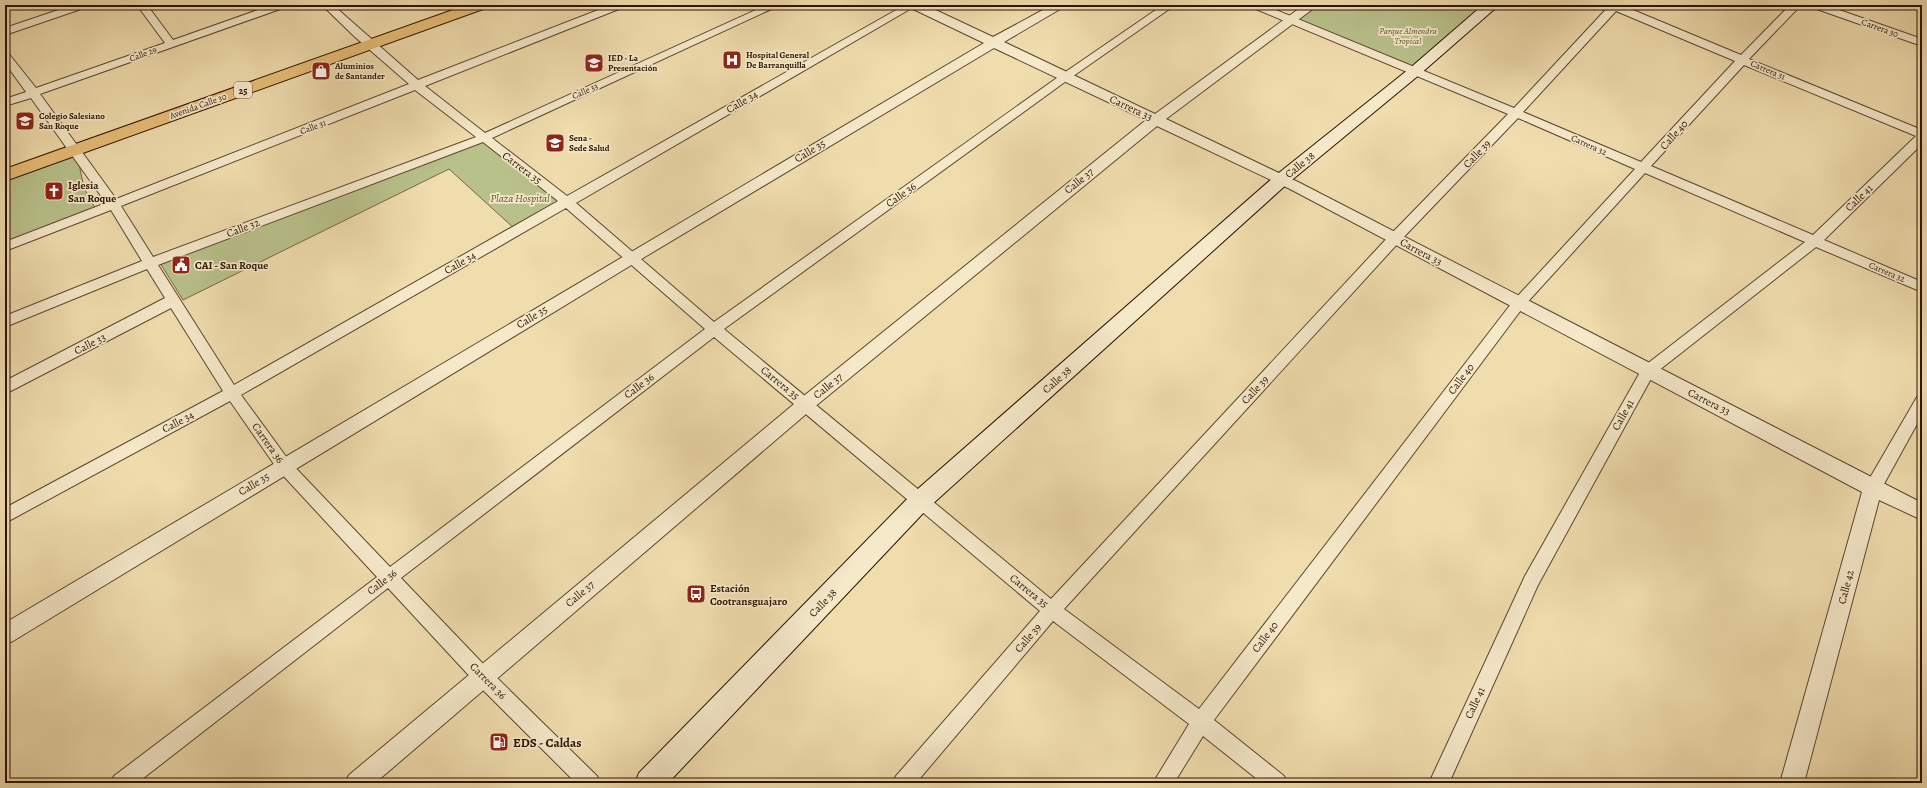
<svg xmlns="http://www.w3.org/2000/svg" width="1927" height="788" viewBox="0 0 1927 788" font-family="Alegreya,serif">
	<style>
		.green { fill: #b9c18b; stroke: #736a46 }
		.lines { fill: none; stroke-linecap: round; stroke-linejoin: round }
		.minor-casing { stroke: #5e462c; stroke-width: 2 }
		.tertiary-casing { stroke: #5e462c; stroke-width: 2 }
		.secondary-casing { stroke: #2d1300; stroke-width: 2 }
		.trunk-casing { stroke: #2d1300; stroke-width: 2 }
		.minor { fill: #f5e9ca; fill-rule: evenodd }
		.tertiary { fill: #f5e9ca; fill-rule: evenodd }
		.secondary { fill: #f5e9ca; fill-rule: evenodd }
		.trunk { fill: #e8be77; fill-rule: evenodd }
		.labels { text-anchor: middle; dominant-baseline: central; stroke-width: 3.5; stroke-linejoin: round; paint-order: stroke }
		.far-street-label { font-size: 9px; fill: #2d1300; stroke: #f5e9ca }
		.far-park-label { font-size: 9px; font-style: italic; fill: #5e5031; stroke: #f5e9ca }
		.far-poi-label { font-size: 9px; font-weight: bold; fill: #2d1300; stroke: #f5e9ca; text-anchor: start }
		.shield { fill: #f5e9ca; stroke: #69533d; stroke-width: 1 }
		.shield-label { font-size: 10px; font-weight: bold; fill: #2d1300 }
		.street-label { font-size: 11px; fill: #2d1300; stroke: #f5e9ca }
		.poi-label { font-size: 11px; font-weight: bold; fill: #2d1300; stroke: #f5e9ca; text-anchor: start }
		.park-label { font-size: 11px; font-style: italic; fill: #5e5031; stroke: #f5e9ca }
		.near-poi-label { font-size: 13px; font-weight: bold; fill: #2d1300; stroke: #f5e9ca; text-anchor: start }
	</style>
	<rect width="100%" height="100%" fill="#f0ddae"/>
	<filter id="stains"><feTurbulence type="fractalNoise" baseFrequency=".005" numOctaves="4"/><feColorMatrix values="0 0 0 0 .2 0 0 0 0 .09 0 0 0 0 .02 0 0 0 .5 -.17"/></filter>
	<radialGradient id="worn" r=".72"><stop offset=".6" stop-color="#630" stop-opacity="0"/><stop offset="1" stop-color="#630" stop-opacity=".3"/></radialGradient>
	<path class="green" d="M1312,5H1492L1414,72L1290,20Z
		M483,138L567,202L516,230L449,169L183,300L160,263Z
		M77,154L84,188L95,208L5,244V178Z"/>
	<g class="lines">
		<defs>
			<path id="minor" d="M5,5H12L5,9Z
				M73,5H88L87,7L5,35V28Z
				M137,5H147L173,40L272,5H287L286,7L40,94L116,199L409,84L355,37L322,5H333L418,80L611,5H625L624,7L425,86L485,133L767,5H780L492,138L567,196L905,5H917L576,203L714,322L1061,75L1163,5H1175L1069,79L724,329L1051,599L1390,235L1508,114L1251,7L1250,5H1264L1514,108L1610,5H1621L1741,55L1790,5H1801L1749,59L1922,130V144L1824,240L1922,282V292L1816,247L1653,375L1538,585L1449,783H1429L1525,576L1643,367L1805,242L1645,173L1524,306L1214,720L1284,776L1287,783H1262L1203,736L1174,783H1153L1189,724L1053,621L916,783H893L896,776L1040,611L714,337L401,578L489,670L597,776L600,783H576L475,682L388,588L137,783H111L114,776L377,577L278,470L230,401L5,523V508L223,391L171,308L5,394V381L165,298L147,269L5,327V316L142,261L111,210L5,251V242L106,203L31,98L5,106V99L26,92L5,63V53L9,54L36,88L165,43ZM1616,11L1735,61L1641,162L1523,112ZM1744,65L1916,136L1813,235L1651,166ZM415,90L476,137L153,257L121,206ZM1518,118L1635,169L1514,300L1199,709L1064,609L1400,241ZM483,142L558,201L234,385L158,265ZM566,208L705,329L390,567L290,462L241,395Z
				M1810,5H1825L1922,39V46L1811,7Z
				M1922,395V415L1879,493L1873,495L1867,493L1865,488L1867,483L1917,397Z"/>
			<path id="tertiary" d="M909,5H925L993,37L1052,5H1067L1004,42L1155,114L1304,5H1318L1166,119L1300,183L1922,503V520L1879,500L1804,783H1780L1862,492L1290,189L1157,126L812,409L375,783H345L349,775L800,399L1146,120L994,48L638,261L13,641L5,644V623L984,43L911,8Z"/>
			<path id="secondary" d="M1483,5H1499L1419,75L1287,184L928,508L668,783H635L639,773L912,494L1275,176L1409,69Z"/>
			<path id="trunk" d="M467,5H489L486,8L5,181V169Z"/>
		</defs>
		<use href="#minor" class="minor-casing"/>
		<use href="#tertiary" class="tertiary-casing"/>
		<use href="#secondary" class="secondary-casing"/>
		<use href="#trunk" class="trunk-casing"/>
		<use href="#minor" class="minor"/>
		<use href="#tertiary" class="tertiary"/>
		<use href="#secondary" class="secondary"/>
		<use href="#trunk" class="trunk"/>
	</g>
	<defs>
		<symbol id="hospital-square" viewBox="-11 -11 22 22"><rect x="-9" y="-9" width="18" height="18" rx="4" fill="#8f2418" stroke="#f5e9ca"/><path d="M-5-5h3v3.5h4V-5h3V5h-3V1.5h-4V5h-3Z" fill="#fff"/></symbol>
		<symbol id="school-square" viewBox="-11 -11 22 22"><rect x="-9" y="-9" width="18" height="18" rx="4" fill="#8f2418" stroke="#f5e9ca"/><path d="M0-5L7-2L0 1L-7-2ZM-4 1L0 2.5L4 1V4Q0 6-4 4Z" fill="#fff"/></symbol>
		<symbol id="shop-square" viewBox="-11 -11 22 22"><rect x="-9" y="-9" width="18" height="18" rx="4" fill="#8f2418" stroke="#f5e9ca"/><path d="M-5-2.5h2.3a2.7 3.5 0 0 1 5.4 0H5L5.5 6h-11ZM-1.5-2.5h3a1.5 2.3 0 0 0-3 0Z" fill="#fff"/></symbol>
		<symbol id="university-square" viewBox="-11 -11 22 22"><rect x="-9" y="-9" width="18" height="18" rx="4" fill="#8f2418" stroke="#f5e9ca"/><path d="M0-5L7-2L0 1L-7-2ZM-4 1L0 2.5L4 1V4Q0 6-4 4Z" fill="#fff"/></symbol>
		<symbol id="church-square" viewBox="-11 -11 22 22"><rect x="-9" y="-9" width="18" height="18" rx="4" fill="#8f2418" stroke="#f5e9ca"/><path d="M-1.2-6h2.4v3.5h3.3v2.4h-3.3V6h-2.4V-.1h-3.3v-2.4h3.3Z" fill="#fff"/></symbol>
		<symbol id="civic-square" viewBox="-11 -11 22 22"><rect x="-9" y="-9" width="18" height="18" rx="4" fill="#8f2418" stroke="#f5e9ca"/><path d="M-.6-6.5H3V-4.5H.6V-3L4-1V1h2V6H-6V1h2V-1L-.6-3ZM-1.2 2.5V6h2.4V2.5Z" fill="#fff"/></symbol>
		<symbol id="bus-square" viewBox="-11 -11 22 22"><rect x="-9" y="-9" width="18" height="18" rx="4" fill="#8f2418" stroke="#f5e9ca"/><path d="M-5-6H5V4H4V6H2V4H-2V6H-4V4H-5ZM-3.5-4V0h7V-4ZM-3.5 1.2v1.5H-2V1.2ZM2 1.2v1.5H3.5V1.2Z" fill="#fff"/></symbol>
		<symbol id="fuel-square" viewBox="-11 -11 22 22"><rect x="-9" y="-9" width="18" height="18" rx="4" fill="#8f2418" stroke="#f5e9ca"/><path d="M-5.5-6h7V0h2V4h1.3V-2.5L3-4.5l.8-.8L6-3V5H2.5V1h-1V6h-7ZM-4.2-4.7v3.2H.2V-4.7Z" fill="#fff"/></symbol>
	</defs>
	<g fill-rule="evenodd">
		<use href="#hospital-square" x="721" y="49" width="22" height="22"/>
		<use href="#school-square" x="583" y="52" width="22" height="22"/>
		<use href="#shop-square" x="310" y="60" width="22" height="22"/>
		<use href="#school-square" x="14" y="110" width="22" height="22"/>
		<use href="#university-square" x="544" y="132" width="22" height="22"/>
		<use href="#church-square" x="43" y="180" width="22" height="22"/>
		<use href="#civic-square" x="170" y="254" width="22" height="22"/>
		<use href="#bus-square" x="685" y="583" width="22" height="22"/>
		<use href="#fuel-square" x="488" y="731" width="22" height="22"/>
	</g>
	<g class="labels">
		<g class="far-street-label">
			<text transform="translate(1880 28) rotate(20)">Carrera 30</text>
			<text transform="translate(143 54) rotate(-20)">Calle 29</text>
			<text transform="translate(1768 70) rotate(23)">Carrera 31</text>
			<text transform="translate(585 91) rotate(-24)">Calle 33</text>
			<text transform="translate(198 106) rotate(-20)">Avenida Calle 30</text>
			<text transform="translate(313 127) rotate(-21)">Calle 31</text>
			<text transform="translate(1589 145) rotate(24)">Carrera 32</text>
			<text transform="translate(1887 272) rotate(23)">Carrera 32</text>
		</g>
		<g class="far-park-label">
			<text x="1408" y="31">Parque Almendra<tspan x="1408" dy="10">Tropical</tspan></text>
		</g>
		<g class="far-poi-label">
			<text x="746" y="55">Hospital General<tspan x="746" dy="10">De Barranquilla</tspan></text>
			<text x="608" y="58">IED - La<tspan x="608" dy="10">Presentación</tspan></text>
			<text x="335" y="66">Aluminios<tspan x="335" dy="10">de Santander</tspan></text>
			<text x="39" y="116">Colegio Salesiano<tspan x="39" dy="10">San Roque</tspan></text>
			<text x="569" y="138">Sena -<tspan x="569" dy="10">Sede Salud</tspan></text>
		</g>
		<rect class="shield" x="234" y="82" width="18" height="16" rx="3"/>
		<g class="shield-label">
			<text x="243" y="90">25</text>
		</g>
		<g class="street-label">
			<text transform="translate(742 102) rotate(-30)">Calle 34</text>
			<text transform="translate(1131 108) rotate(25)">Carrera 33</text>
			<text transform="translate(1674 135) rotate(-48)">Calle 40</text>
			<text transform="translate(810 151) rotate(-31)">Calle 35</text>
			<text transform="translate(1477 154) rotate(-46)">Calle 39</text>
			<text transform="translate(1300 165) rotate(-39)">Calle 38</text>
			<text transform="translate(522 168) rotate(37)">Carrera 35</text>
			<text transform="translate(1079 181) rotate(-39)">Calle 37</text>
			<text transform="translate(901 195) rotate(-36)">Calle 36</text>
			<text transform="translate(1859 198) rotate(-44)">Calle 41</text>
			<text transform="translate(243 228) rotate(-21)">Calle 32</text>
			<text transform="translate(1421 252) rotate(28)">Carrera 33</text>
			<text transform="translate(460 263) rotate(-30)">Calle 34</text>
			<text transform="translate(532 317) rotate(-31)">Calle 35</text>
			<text transform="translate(90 344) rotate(-27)">Calle 33</text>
			<text transform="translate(1461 379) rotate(-53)">Calle 40</text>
			<text transform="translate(1057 380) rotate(-42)">Calle 38</text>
			<text transform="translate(780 383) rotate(39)">Carrera 35</text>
			<text transform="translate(639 386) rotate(-37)">Calle 36</text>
			<text transform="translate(828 386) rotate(-39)">Calle 37</text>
			<text transform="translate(1255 390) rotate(-47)">Calle 39</text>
			<text transform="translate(1709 402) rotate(27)">Carrera 33</text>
			<text transform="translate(1623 415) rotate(-61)">Calle 41</text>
			<text transform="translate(178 422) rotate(-28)">Calle 34</text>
			<text transform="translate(268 443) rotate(55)">Carrera 36</text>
			<text transform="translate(254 484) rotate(-31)">Calle 35</text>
			<text transform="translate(382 582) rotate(-38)">Calle 36</text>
			<text transform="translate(1846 587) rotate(-75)">Calle 42</text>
			<text transform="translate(1029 591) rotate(39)">Carrera 35</text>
			<text transform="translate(580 594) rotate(-40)">Calle 37</text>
			<text transform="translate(823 603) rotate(-46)">Calle 38</text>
			<text transform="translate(1265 637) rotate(-53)">Calle 40</text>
			<text transform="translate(1028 638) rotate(-49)">Calle 39</text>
			<text transform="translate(488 681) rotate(45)">Carrera 36</text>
			<text transform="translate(1475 703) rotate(-65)">Calle 41</text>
		</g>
		<g class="poi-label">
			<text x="68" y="185">Iglesia<tspan x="68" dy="13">San Roque</tspan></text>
			<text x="195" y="265">CAI - San Roque</text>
			<text x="710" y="588">Estación<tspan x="710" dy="13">Cootransguajaro</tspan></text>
		</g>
		<g class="park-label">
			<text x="520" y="198">Plaza Hospital</text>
		</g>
		<g class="near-poi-label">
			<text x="513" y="742">EDS - Caldas</text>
		</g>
	</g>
	<rect width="1927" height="788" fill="none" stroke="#f0ddae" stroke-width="20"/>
	<rect x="6" y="6" width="1915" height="776" fill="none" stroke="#2d1300" stroke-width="2"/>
	<rect x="10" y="10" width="1907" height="768" fill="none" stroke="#2d1300"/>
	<rect width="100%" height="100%" filter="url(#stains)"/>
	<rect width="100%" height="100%" fill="url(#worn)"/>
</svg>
